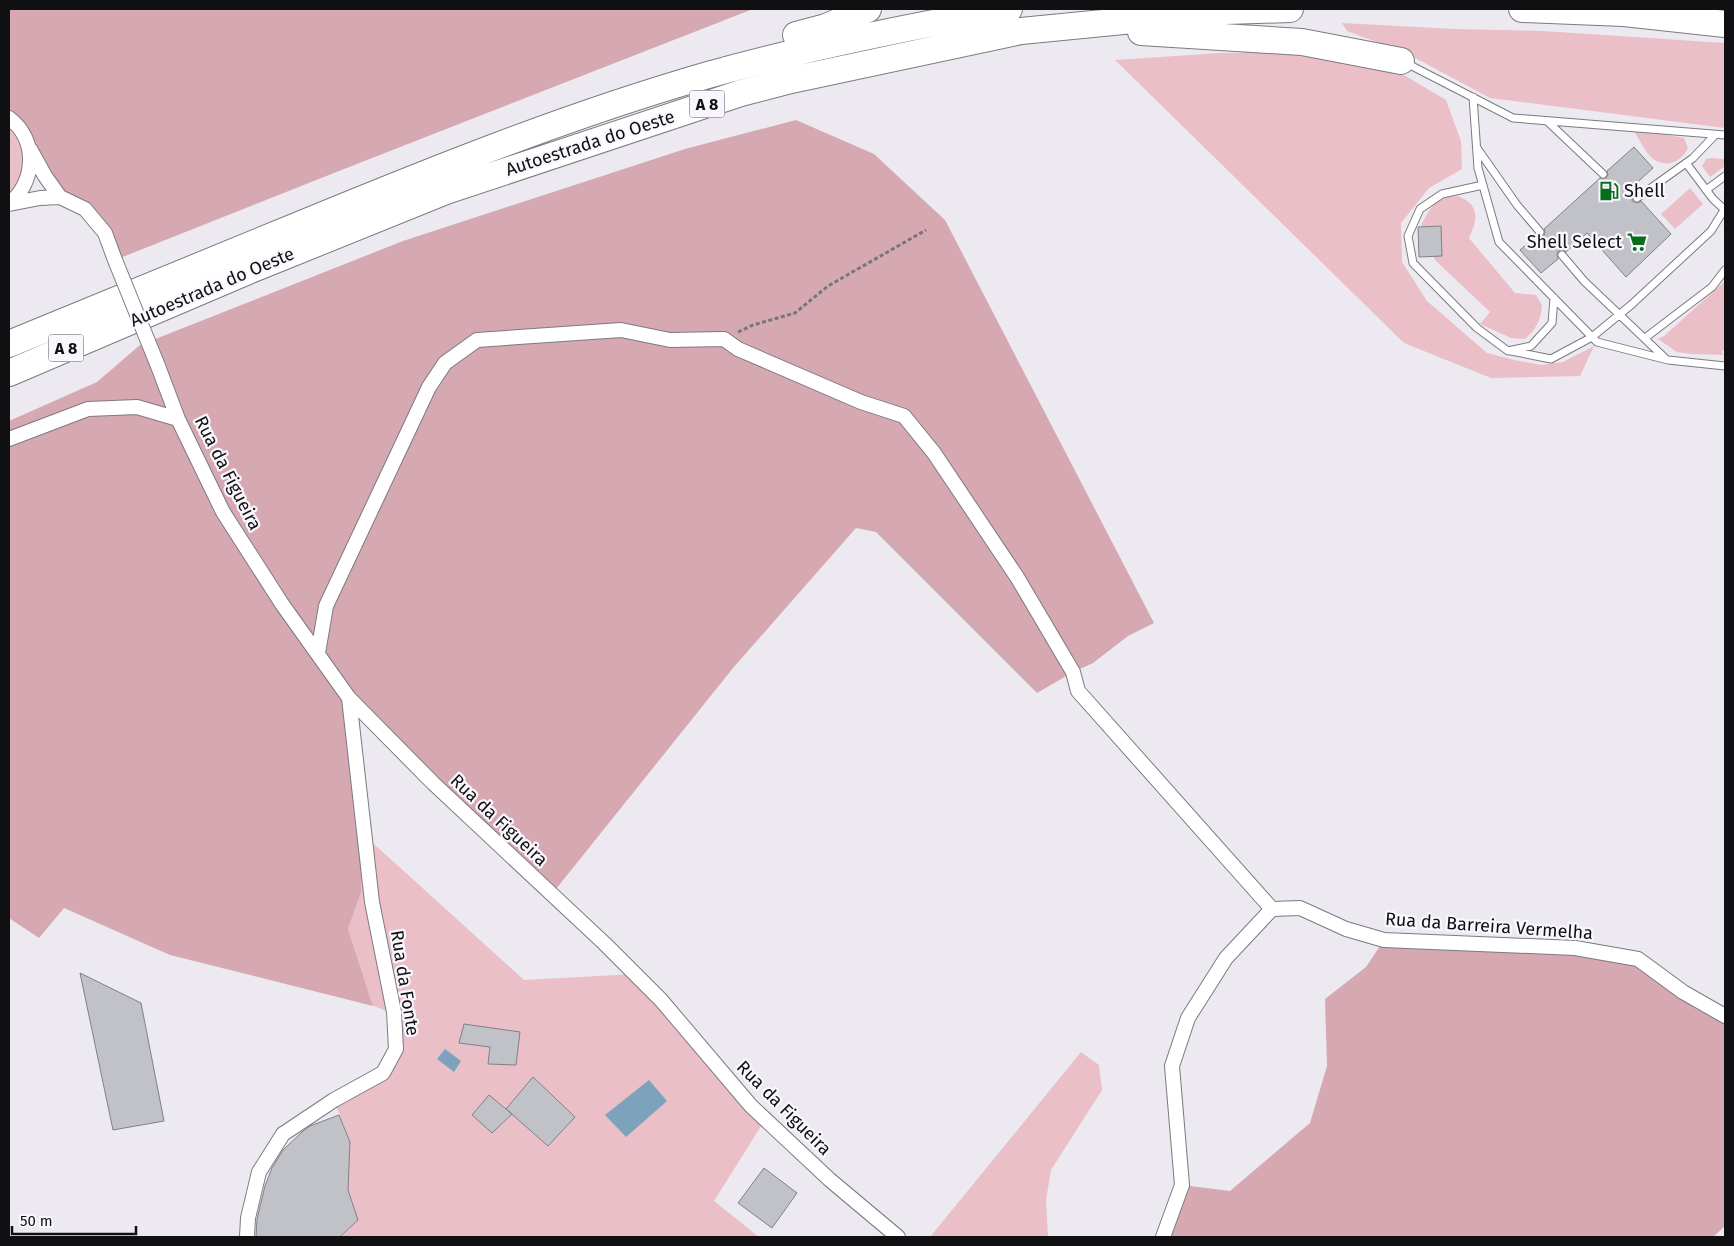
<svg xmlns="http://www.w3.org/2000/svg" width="1734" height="1246" viewBox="0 0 1734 1246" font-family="'Fira Sans',sans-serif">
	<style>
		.green { fill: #eabfc7 }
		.forest { fill: #d6a8b1 }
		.water { fill: #7da2bc }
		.building { fill: #c0c2c8; stroke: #7f8187 }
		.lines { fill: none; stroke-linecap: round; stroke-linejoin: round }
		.service-casing { stroke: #7c7a80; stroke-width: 9 }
		.minor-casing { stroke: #7c7a80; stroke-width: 16 }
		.motorway-casing { stroke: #7c7a80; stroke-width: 28 }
		.path { stroke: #77767a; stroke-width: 3; stroke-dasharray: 4 2.5; stroke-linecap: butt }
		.service { stroke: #fff; stroke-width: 7 }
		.minor { stroke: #fff; stroke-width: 14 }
		.motorway { stroke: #fff; stroke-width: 26 }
		.minor-bridge-casing { stroke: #7c7a80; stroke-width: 16; stroke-linecap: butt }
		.minor-bridge { stroke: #fff; stroke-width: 14 }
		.labels { text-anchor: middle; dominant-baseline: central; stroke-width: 4.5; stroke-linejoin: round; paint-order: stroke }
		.shield { fill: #f9f7fd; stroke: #565558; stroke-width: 1 }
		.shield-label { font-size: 16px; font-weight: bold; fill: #101012 }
		.street-label { font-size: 18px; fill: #101012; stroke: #f9f7fd }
		.poi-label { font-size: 18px; fill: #101012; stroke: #f9f7fd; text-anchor: start }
	</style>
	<rect width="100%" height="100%" fill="#eceaf0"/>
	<path class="green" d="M1342,23L1455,29L1543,31L1725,43V128L1490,98L1406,53L1347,31Z
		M1293,52L1359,60L1404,75L1446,100L1461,141L1462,169L1429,188L1401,223L1402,262L1427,301L1487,353L1514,360L1541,365L1563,362L1594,346L1580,376L1491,378L1404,343L1115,60L1220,53Z
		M9,124L22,139L26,170L9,200Z
		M1632,128L1684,138L1688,148C1682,162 1665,169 1652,158C1644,150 1638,137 1632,128Z
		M1712,158L1725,159V166L1710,177L1702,166L1706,159Z
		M1690,188L1703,204L1675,229L1661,214Z
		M1458,196C1480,205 1478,219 1469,238L1515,293L1536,295L1542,305C1541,320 1537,328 1525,339L1511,338L1480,324L1490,312L1436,261L1433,256H1440L1441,226H1421C1430,207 1436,197 1458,196Z
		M1725,281V350L1722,351L1723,355L1691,354L1677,352L1658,339L1664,336Z
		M362,818L364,835L524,980L635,974L765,1120L714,1201L759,1237H341L358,1220L348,1190L350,1142L334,1100L383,1073L396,1049L394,1013L373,1006L348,929L361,893Z
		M1081,1052L1099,1065L1102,1090L1051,1170L1046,1200L1048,1237H930Z"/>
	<path class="forest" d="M9,9H753L339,171L115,260L105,233L60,197L9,118Z
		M796,120L874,154L945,220L1154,623L1128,636L1093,663L1073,672L1037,693L876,532L856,528L733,668L552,894L350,699L362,813L361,893L348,929L373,1006L170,955L64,908L39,938L9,918V421L97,382L140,345L403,241L685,149Z
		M1384,940L1638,959L1725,1016V1226L1713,1237H1163L1182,1185L1230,1191L1310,1123L1327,1066L1325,999L1366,967Z"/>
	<path class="water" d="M445,1049L461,1061L454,1072L437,1059Z
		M649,1080L667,1101L626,1137L605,1115Z"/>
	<path class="building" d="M1634,147L1653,168L1629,190L1633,194L1632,201L1637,203L1641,201L1671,234L1626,277L1587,233L1566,252L1562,250L1558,251L1557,255L1558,259L1541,273L1520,250L1536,236L1540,237L1544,236L1545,232L1544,229L1600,178H1606L1608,175L1607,171Z
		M1441,226L1442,256L1419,257L1418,227Z
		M80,973L141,1003L164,1121L113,1130Z
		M464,1024L520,1032L516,1065L488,1064L490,1047L459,1043Z
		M533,1077L575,1117L548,1146L506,1109Z
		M489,1095L512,1114L492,1133L472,1115Z
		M339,1115L350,1142L348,1190L358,1220L340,1237H256L257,1219L265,1186L272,1168L283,1150L302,1132L310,1126Z
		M764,1168L797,1193L772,1228L738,1203Z"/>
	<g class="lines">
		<defs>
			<path id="service" d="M1406,63L1513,118L1725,135
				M1473,97L1478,168L1499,242L1597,342L1668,360L1725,366
				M1547,121L1603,174
				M1477,148L1517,205L1540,232
				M1686,163L1713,199L1725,210
				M1483,185L1442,194L1420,209L1408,236L1413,263L1477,328L1508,351L1531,346L1552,323L1554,298
				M1706,190L1725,176
				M1637,198L1693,158L1715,135
				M1562,255L1584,281L1666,359
				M1645,338L1712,287L1725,270
				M1511,351L1551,359L1592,337L1631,305L1711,231L1724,210"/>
			<path id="minor" d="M9,118C38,140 36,181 9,204
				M30,149L45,176L60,197L85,209L105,233L115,260
				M9,204L40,198L60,197
				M158,366L178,419L223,512L282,604L349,698L433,783L604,943L661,1000L751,1106L830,1180L898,1237
				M9,439L88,409L137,407L178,419
				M318,653L326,606L429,387L445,363L477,340L621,330L670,340L724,339L738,349L861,402L904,416L934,453L1017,577L1073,672L1078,691L1272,909
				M247,1237L248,1218L259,1172L283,1134L334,1100L383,1073L396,1049L394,1012L372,902L349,698
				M1163,1237L1182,1185L1172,1066L1188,1018L1226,958L1272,909L1300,908L1346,929L1384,940L1575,948L1638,959L1683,992L1725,1016"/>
			<path id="motorway" d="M1522,9L1624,13L1725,24
				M1141,32L1302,42L1401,61
				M796,35L826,27L868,9
				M9,344C104,305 199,266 294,227C430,171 566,116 708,75C807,47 908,27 1009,9
				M9,373L248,271L446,191L741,93L791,80L1021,31L1226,11L1290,9"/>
		</defs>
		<use href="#service" class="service-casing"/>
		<use href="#minor" class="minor-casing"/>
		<use href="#motorway" class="motorway-casing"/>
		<path class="path" d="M738,332L753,325L795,313L828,286L926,230"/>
		<use href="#service" class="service"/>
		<use href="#minor" class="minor"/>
		<use href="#motorway" class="motorway"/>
		<defs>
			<path id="minor-bridge" d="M115,260L158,366"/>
		</defs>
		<use href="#minor-bridge" class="minor-bridge-casing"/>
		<use href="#minor-bridge" class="minor-bridge"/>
	</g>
	<defs>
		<symbol id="fuel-bare" viewBox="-9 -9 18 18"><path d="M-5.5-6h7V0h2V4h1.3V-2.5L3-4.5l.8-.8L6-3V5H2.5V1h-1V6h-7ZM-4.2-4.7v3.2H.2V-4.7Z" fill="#076d1c" stroke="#f9f7fd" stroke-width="2.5" paint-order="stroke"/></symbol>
		<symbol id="supermarket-bare" viewBox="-9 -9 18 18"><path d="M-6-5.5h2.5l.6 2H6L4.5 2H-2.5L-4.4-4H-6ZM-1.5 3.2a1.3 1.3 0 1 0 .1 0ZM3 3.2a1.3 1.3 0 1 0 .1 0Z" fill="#076d1c" stroke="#f9f7fd" stroke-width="2.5" paint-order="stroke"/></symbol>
	</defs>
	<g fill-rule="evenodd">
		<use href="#fuel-bare" x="1595" y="177" width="28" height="28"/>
		<use href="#supermarket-bare" x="1623" y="228" width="28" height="28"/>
	</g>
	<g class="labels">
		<g class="shield">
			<rect x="689.5" y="90.5" width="35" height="27" rx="4"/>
			<rect x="48.5" y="334.5" width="35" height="27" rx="4"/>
		</g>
		<g class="shield-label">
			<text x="707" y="104">A 8</text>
			<text x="66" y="348">A 8</text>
		</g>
		<g class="street-label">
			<text transform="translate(590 143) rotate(-18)">Autoestrada do Oeste</text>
			<text transform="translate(212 287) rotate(-23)">Autoestrada do Oeste</text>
			<text transform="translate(228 473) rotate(63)">Rua da Figueira</text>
			<text transform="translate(499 820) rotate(43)">Rua da Figueira</text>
			<text transform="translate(1489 926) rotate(4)">Rua da Barreira Vermelha</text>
			<text transform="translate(405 983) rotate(81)">Rua da Fonte</text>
			<text transform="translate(784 1108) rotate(45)">Rua da Figueira</text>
		</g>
		<g class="poi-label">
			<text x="1624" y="191">Shell</text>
			<text x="1622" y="242" text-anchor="end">Shell Select</text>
		</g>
	</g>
	<rect width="1734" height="1246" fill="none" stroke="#101012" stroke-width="20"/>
	<path d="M12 1226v8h124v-8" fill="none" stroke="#101012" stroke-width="2.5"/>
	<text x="20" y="1226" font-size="15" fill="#101012" stroke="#f9f7fd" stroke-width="4" paint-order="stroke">50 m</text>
</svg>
